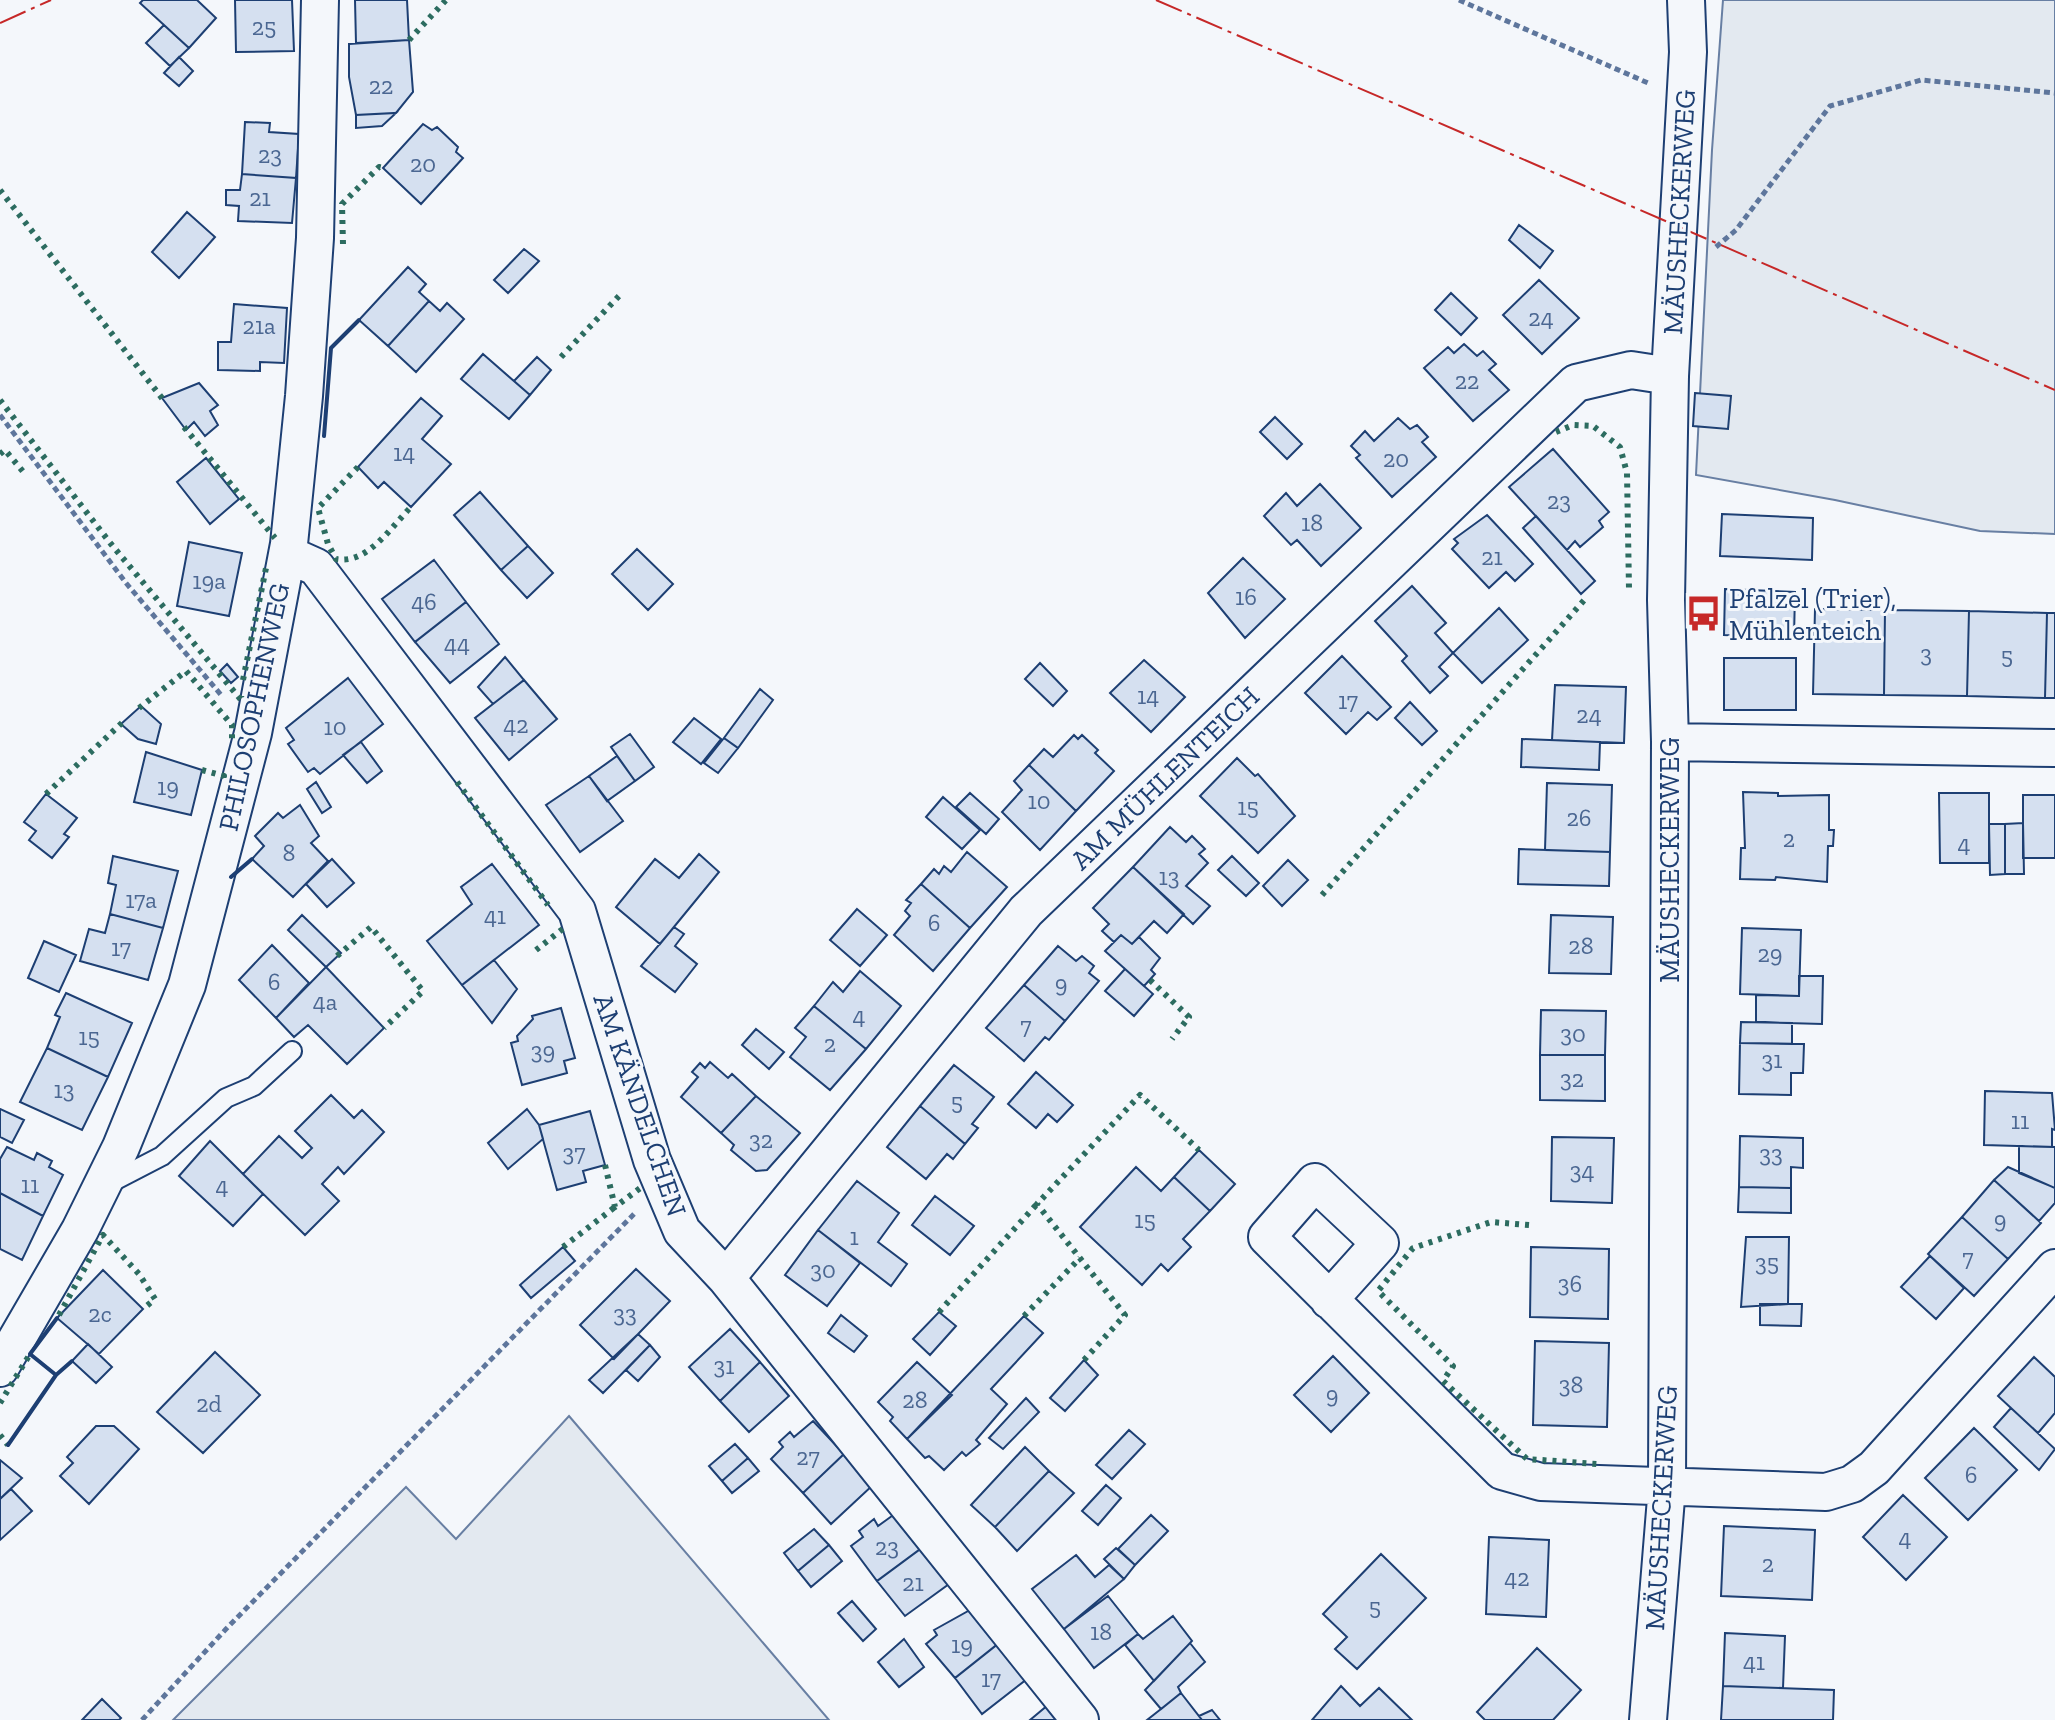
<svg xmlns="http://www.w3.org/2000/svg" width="2055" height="1720" viewBox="0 0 2055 1720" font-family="'Zilla Slab',serif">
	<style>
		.green { fill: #e3e9f0; stroke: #687fa3; stroke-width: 2 }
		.building { fill: #d5e0f0; stroke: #1d3f73; stroke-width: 2 }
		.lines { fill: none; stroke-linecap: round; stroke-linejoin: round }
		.lane-casing { stroke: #1d3f73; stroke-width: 22 }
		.street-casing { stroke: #1d3f73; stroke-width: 40 }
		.path { stroke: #5e769c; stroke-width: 5; stroke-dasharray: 6 4; stroke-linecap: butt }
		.lane { stroke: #f4f7fb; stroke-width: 18 }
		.street { stroke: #f4f7fb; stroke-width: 36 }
		.hedge { stroke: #2c6c60; stroke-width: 6; stroke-dasharray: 4 6; stroke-linecap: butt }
		.wall { stroke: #1d3f73; stroke-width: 4 }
		.power { stroke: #c62828; stroke-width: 2; stroke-dasharray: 28 6 4 6; stroke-linecap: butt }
		.labels { text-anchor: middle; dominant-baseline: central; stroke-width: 6; stroke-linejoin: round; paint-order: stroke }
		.number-label { font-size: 24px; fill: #4b6792 }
		.street-label { font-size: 28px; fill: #1d3f73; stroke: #f4f7fb }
		.poi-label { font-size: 28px; fill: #1d3f73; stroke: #f4f7fb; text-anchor: start }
	</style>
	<rect width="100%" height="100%" fill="#f4f7fb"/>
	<path class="green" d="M1723,0H2055V534L1980,531L1835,500L1696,475L1712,150Z
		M569,1416L829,1720H173L406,1487L456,1539Z"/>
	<path class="building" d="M143,0H197L216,18L189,48L140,3Z
		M235,0H292L294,51L236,52Z
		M355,0H407L409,40L356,43Z
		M164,25L189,48L170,66L146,43Z
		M409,40L413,92L396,113L356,115L349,77V44Z
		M179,57L193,71L179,86L164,73Z
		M396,113L382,126L356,128V115Z
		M245,122L270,123L269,132L299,134L296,178L242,174Z
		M423,124L432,130L437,127L458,147L456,152L463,158L421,204L383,168Z
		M242,174L296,178L292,223L238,221L239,206L226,205V190H240Z
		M187,212L215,237L179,278L152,252Z
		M1519,225L1553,251L1540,268L1509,240Z
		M524,249L539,261L508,293L494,280Z
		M408,267L426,284L419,292L429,301L388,346L359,320Z
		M1539,280L1579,318L1542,354L1503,315Z
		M1451,293L1477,318L1461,335L1435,310Z
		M429,301L440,311L447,303L464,319L416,372L388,346Z
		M234,304L287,308L284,363L260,362V371L218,370V342H231Z
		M1464,344L1477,356L1483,351L1496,364L1489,370L1509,390L1473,421L1424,368L1448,347L1454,353Z
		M483,354L530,395L509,419L461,379Z
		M537,357L551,370L530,395L514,381Z
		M199,383L218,405L210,411L218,425L205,436L194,422L186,430L162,398Z
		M1695,393L1731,396L1728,429L1693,426Z
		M421,398L442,416L422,439L451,464L411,507L384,482L378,488L358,467Z
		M1275,417L1302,444L1287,459L1260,432Z
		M1398,418L1410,429L1417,425L1428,437L1422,442L1436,457L1392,497L1356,458L1360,455L1351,446L1365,431L1374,441Z
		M1553,449L1609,512L1599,521L1603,527L1580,547L1575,541L1567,550L1509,487Z
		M206,458L239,499L210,524L177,482Z
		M1320,484L1361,528L1321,566L1297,540L1291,545L1264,516L1286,493L1297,506Z
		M480,492L528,546L501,570L454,515Z
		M1722,514L1813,518L1812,560L1720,556Z
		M1487,515L1533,564L1515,581L1506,572L1489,588L1452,549L1458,543L1454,539Z
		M1536,516L1595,581L1581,594L1523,528Z
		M189,542L242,553L229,616L177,606Z
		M528,546L553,573L527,598L501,570Z
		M637,549L673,584L648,610L612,574Z
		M1243,558L1285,599L1245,638L1208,593Z
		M434,560L466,602L415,642L382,599Z
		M1412,586L1446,623L1435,633L1453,653L1439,667L1448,676L1430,693L1402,661L1407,656L1375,621Z
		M1725,589L1795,592L1794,638L1724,635Z
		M466,602L499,644L450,683L415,642Z
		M1499,608L1528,640L1482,683L1453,653Z
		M1815,609L1885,610L1884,695L1813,694Z
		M1885,610L1969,611L1967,696L1884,695Z
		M1969,611L2047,613L2045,698L1967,696Z
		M2047,613H2055V698H2045Z
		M1342,656L1391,707L1377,720L1368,712L1346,734L1305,693Z
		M505,657L524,680L493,704L478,687Z
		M1724,658H1796V710H1724Z
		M1144,660L1185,697L1151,732L1110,693Z
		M1040,663L1067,691L1053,706L1025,679Z
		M227,664L238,677L231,683L220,671Z
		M348,678L383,724L320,774L314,768L308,772L288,744L294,740L286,728Z
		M524,680L557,719L509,760L475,718Z
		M1555,685L1626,687L1624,743L1552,740Z
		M760,689L773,700L738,748L724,738Z
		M1410,702L1437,731L1422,745L1395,718Z
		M141,706L161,724L156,744L138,739L121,724Z
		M694,718L721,739L701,764L673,742Z
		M630,734L654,767L635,781L611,747Z
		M1074,735L1078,739L1082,735L1098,750L1095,753L1114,771L1076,811L1029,765L1044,749L1053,757Z
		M724,738L738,748L718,773L704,763Z
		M1522,739L1600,742L1599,770L1521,767Z
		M361,742L382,771L367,783L343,755Z
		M146,752L202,770L191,815L134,802Z
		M617,756L635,781L607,801L589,776Z
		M1237,758L1255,776L1258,774L1295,816L1258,853L1200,796Z
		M1029,765L1076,811L1040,850L1002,812L1022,790L1014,781Z
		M589,776L623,821L580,852L546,805Z
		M316,782L331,807L322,813L307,789Z
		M1547,783L1612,785L1610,852L1545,850Z
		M1743,792L1778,793V796L1829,795V830H1834L1833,846H1828L1827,882L1776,877L1775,880L1740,879L1741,848H1745Z
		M970,793L999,819L986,834L956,807Z
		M1939,793H1989V863H1940Z
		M46,794L77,818L64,834L69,837L52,858L29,840L36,831L24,822Z
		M2023,795H2055V858H2023Z
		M943,797L980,830L962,849L926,817Z
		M300,805L319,836L311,843L328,861L293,897L252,859L264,846L255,836L278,813L283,818Z
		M2023,823L2024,874H2005V824Z
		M1989,824H2005V874L1990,875Z
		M1170,827L1186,842L1192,836L1205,849L1199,854L1208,863L1186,886L1210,906L1193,924L1133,867Z
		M1519,849L1610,852L1609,886L1518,884Z
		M967,852L1007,887L970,928L921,884L934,869L939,874L944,866L951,872Z
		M699,854L719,872L660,944L616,907L655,859L679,878Z
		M113,856L178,871L163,928L110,914L116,885L108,883Z
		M1232,856L1259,883L1246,896L1218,870Z
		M332,859L354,883L327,907L306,884Z
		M1288,860L1308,880L1282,906L1263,886Z
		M492,864L539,925L462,985L427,941L472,904L461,887Z
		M1133,867L1184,914L1167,933L1154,921L1132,944L1121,935L1114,942L1102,931L1109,924L1093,908Z
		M921,884L970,928L933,971L894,935L910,916L905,911L911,903L906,900Z
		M857,909L887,935L860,966L830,940Z
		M110,914L163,928L148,980L80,961L89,929L105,933Z
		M302,915L341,953L326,967L288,930Z
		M1551,915L1613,917L1611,974L1549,973Z
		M674,927L684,934L675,946L697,964L675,992L641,966Z
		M1742,928L1801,930L1799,996L1740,994Z
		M1121,935L1132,944L1139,937L1160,958L1151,970L1155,974L1144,986L1105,951Z
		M44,941L76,955L59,992L28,978Z
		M272,945L309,983L276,1018L239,980Z
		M1058,946L1076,961L1082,956L1094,966L1089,973L1099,981L1065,1021L1024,985Z
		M494,960L517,989L492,1023L462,985Z
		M326,967L384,1028L347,1064L308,1025L294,1037L276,1018Z
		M1125,969L1153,994L1134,1016L1105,991Z
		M860,971L901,1006L866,1049L814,1006L833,982L843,992Z
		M1799,976H1823L1822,1024L1756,1022V995L1799,996Z
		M1024,985L1065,1021L1049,1040L1045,1037L1024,1061L986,1028Z
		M66,993L132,1023L108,1077L47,1048L60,1017L55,1015Z
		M814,1006L866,1049L830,1090L790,1057L806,1037L795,1028Z
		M561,1008L575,1058L564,1061L567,1073L522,1085L511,1043L518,1041L517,1036L533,1019L532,1016Z
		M1541,1010L1606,1011L1605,1055H1540Z
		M1741,1022L1792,1023V1044L1740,1043Z
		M756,1029L784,1052L769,1069L742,1045Z
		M1740,1043L1804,1044L1803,1073H1791V1095L1739,1094Z
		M47,1048L108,1077L82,1130L20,1102Z
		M1540,1055H1605V1101L1540,1100Z
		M710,1062L728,1078L732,1074L756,1096L721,1133L681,1097L698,1077L692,1072L700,1063L705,1068Z
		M954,1065L994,1097L972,1124L978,1128L965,1144L920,1106Z
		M1036,1072L1073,1105L1057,1122L1048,1114L1036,1128L1008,1104Z
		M1985,1091L2052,1093L2055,1130L2052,1129V1147L1984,1145Z
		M331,1095L354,1118L362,1110L384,1132L344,1174L338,1167L322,1184L339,1201L305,1235L243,1174L279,1136L302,1158L312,1148L295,1131Z
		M756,1096L800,1133L767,1170L756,1171L731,1150L734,1145L721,1133Z
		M920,1106L965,1144L953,1159L947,1154L926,1179L887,1147Z
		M0,1109L24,1120L12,1143L0,1137Z
		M527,1109L539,1125L543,1139L508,1169L488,1143Z
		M590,1111L605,1165L583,1171L586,1182L557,1190L539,1125Z
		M1740,1136L1803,1138V1168L1791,1167V1188L1739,1187Z
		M1552,1137L1614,1138L1612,1203L1551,1201Z
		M210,1141L263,1194L233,1226L179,1176Z
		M2019,1146L2055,1147V1188L2019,1173Z
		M7,1147L34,1160L37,1153L52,1161L49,1167L63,1175L43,1216L0,1193V1159Z
		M1199,1150L1235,1184L1210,1211L1174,1177Z
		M1136,1167L1161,1191L1174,1177L1210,1211L1183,1239L1191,1247L1168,1271L1161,1264L1142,1285L1080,1227Z
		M2008,1167L2055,1188V1203L2039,1221L1994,1180Z
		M1994,1180L2041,1223L2008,1259L1962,1217Z
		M857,1181L899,1213L878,1242L907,1264L891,1286L818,1230Z
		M1739,1187L1791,1188V1213L1738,1212Z
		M0,1193L43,1216L22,1260L0,1249Z
		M935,1196L974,1226L950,1255L912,1225Z
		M1962,1217L2008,1259L1974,1296L1928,1254Z
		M818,1230L860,1263L827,1306L785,1275Z
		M1746,1237H1789L1788,1304L1741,1307Z
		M563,1247L575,1261L531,1298L520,1285Z
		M1531,1247L1609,1249L1608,1319L1530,1317Z
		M1930,1256L1964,1288L1936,1319L1901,1287Z
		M636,1269L670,1301L614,1359L580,1325Z
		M103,1270L143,1309L99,1354L57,1318Z
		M1760,1304H1802L1801,1326L1760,1325Z
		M939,1312L956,1326L930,1355L913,1339Z
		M841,1315L867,1336L854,1352L828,1333Z
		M1024,1316L1043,1333L991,1389L1007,1404L976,1440L980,1444L966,1456L962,1452L944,1470L929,1456L925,1458L907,1439Z
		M730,1329L760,1362L720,1401L689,1367Z
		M638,1334L650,1345L603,1393L589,1380Z
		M1535,1341L1609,1343L1607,1427L1533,1425Z
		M88,1344L112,1367L96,1383L72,1361Z
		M650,1345L660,1357L638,1381L626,1370Z
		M215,1352L260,1395L203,1453L157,1412Z
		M1333,1356L1369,1393L1331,1432L1294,1395Z
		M2034,1357L2055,1377V1413L2038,1433L1998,1396Z
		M1084,1360L1098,1375L1065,1411L1050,1398Z
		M760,1362L789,1396L749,1432L720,1401Z
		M917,1362L952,1395L907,1439L890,1421L893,1417L878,1402Z
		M1026,1398L1039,1412L1003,1449L989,1438Z
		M2011,1408L2055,1449L2039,1470L1994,1427Z
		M813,1421L844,1454L803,1493L771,1459L783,1447L779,1442L790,1432L794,1437Z
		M96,1426H114L139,1449L89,1504L60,1476L73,1463L67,1457Z
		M1974,1428L2017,1470L1968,1520L1925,1478Z
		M1129,1430L1145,1444L1112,1479L1096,1465Z
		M735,1444L748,1458L722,1481L709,1466Z
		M1025,1447L1049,1471L995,1527L971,1505Z
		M844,1454L874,1484L831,1524L803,1493Z
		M748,1458L759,1471L732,1493L722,1481Z
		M0,1460L22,1478L0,1499Z
		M1049,1471L1074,1493L1017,1551L995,1527Z
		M1106,1485L1121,1498L1098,1525L1082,1511Z
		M11,1489L32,1511L0,1540V1499Z
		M1903,1495L1947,1537L1906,1580L1863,1537Z
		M896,1513L923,1547L877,1581L851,1546L863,1537L859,1531L874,1519L878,1526Z
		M1151,1515L1168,1531L1135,1565L1118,1549Z
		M1724,1526L1815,1530L1812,1600L1721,1596Z
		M814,1529L829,1545L798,1571L784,1553Z
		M1489,1537L1549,1540L1546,1617L1486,1614Z
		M829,1545L842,1561L811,1587L798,1571Z
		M923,1547L949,1584L905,1616L877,1581Z
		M1116,1548L1135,1565L1124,1579L1104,1559Z
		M1381,1554L1426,1598L1357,1669L1335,1649L1347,1637L1323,1614Z
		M1076,1555L1095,1577L1109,1565L1124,1579L1064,1629L1032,1589Z
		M1108,1596L1138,1634L1094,1668L1064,1629Z
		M852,1601L876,1629L863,1641L838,1613Z
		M970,1610L999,1643L955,1678L926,1644L937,1635L934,1630Z
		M1173,1616L1192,1641L1154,1681L1125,1645L1138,1634L1143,1639Z
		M1725,1633L1785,1636L1783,1688L1723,1686Z
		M904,1639L924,1667L899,1687L878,1662Z
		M999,1643L1027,1679L982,1714L955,1678Z
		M1190,1643L1205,1662L1178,1687L1181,1693L1161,1709L1145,1690Z
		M1537,1648L1581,1690L1553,1720H1485L1477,1712Z
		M1341,1686L1360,1706L1379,1688L1412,1720H1312Z
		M1723,1686L1834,1690L1833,1720H1721Z
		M1181,1693L1202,1720H1147L1161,1709Z
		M102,1699L121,1718L119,1720H82Z
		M1048,1705L1059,1720H1030Z
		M1212,1710L1220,1720H1202L1199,1716Z"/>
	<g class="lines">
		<defs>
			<path id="lane" d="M106,1185L162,1156L226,1098L254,1086L292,1051"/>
			<path id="street" d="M287,554L316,567L577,911L652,1160L682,1231L726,1278L1080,1720
				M1670,742L2055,748
				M726,1278L1026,911L1576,383L1631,370L1670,376
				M1329,1300L1380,1243L1315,1182L1267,1237L1502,1471L1541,1482L1826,1492L1852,1484L1874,1468L2055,1268
				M0,1368L80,1230L121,1147L187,985L253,733L289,544L304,396L315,238L320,0
				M1648,1720L1667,1486L1670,742L1666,600L1670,376L1688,52L1686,0"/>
		</defs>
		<use href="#lane" class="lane-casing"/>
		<use href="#street" class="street-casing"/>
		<path class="path" d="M1459,0L1648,83
			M1716,247L1736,230L1830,106L1921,80L2055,93
			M0,415L126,583L222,696
			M142,1720L226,1629L634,1214"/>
		<use href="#lane" class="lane"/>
		<use href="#street" class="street"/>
		<path class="hedge" d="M409,40L446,0
			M0,190L165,402
			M343,244L342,204L379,167L383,168
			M561,357L619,296
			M0,400L111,544L242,701V696
			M184,427L275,538
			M1556,432L1573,425L1593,426L1620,447L1627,473L1629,589
			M0,454L5,450L25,474
			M358,467L318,508L328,544L336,559C367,565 391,527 411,507
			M243,680L266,568
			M139,708L186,671L232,725V742
			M202,770L224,776L222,782
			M457,782L548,905
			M46,794L124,721
			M1322,895L1587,597
			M536,950L564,928L565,932
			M337,956L371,927L423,991L384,1028
			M1150,980L1189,1017L1172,1039
			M605,1165L615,1207L643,1186
			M1529,1225L1491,1222L1413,1248L1378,1291L1453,1366L1443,1381L1527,1459L1597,1464
			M563,1247L615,1207
			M939,1312L1037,1204
			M59,1315L103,1235L139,1274L155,1299L143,1309
			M1024,1316L1080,1258
			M1084,1360L1125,1315L1037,1204L1140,1095L1199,1150
			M0,1403L30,1354
			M0,1435L8,1445"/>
		<path class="wall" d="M324,436L331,348L359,320
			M231,877L252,859
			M57,1318L30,1354L56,1375L72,1361
			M8,1445L56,1375"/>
		<path class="power" d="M1156,0L2055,390
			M0,23L51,0"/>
	</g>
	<defs>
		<symbol id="bus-bare" viewBox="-9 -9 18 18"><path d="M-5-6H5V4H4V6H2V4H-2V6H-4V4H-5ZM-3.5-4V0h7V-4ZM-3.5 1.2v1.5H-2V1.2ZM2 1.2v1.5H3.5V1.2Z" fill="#c62828" stroke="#f4f7fb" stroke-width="2.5" paint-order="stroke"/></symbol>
	</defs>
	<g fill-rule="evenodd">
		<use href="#bus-bare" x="1678" y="588" width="51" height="51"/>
	</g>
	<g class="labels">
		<g class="number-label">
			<text x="264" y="26">25</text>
			<text x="381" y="85">22</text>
			<text x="270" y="154">23</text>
			<text x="423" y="163">20</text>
			<text x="260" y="197">21</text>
			<text x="1541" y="317">24</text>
			<text x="259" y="325">21a</text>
			<text x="1467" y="380">22</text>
			<text x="404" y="452">14</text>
			<text x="1396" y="458">20</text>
			<text x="1559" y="500">23</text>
			<text x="1312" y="522">18</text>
			<text x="1492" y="556">21</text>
			<text x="209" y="580">19a</text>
			<text x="1246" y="596">16</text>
			<text x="424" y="601">46</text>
			<text x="457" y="643">44</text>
			<text x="1926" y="653">3</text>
			<text x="2007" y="655">5</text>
			<text x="1148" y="695">14</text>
			<text x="1348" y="700">17</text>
			<text x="1589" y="714">24</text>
			<text x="516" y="724">42</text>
			<text x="335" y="726">10</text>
			<text x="168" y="786">19</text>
			<text x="1039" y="800">10</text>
			<text x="1248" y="806">15</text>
			<text x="1579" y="817">26</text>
			<text x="1789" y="838">2</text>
			<text x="1964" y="843">4</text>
			<text x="289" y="852">8</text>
			<text x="1169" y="876">13</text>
			<text x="141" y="899">17a</text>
			<text x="495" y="915">41</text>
			<text x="934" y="922">6</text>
			<text x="1581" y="945">28</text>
			<text x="121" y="947">17</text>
			<text x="1770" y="953">29</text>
			<text x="274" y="981">6</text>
			<text x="1061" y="983">9</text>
			<text x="325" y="1001">4a</text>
			<text x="859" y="1015">4</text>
			<text x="1026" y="1025">7</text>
			<text x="1573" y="1033">30</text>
			<text x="89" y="1036">15</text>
			<text x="830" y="1043">2</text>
			<text x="543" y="1050">39</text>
			<text x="1772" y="1059">31</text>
			<text x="1572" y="1078">32</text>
			<text x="64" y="1089">13</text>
			<text x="957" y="1101">5</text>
			<text x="2020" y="1120">11</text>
			<text x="761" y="1139">32</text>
			<text x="574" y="1152">37</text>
			<text x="1771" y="1153">33</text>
			<text x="1582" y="1170">34</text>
			<text x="30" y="1184">11</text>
			<text x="222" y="1185">4</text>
			<text x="1145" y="1219">15</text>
			<text x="2000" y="1219">9</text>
			<text x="854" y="1236">1</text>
			<text x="1968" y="1257">7</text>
			<text x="1767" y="1262">35</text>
			<text x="823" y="1269">30</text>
			<text x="1570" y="1283">36</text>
			<text x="100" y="1313">2c</text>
			<text x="625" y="1313">33</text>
			<text x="724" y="1365">31</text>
			<text x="1571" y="1384">38</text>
			<text x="1332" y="1394">9</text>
			<text x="915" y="1399">28</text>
			<text x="209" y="1403">2d</text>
			<text x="808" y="1456">27</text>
			<text x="1971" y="1474">6</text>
			<text x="1905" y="1537">4</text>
			<text x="887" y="1546">23</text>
			<text x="1768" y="1563">2</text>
			<text x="1517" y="1577">42</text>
			<text x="913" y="1582">21</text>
			<text x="1375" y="1606">5</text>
			<text x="1101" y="1631">18</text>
			<text x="962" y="1644">19</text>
			<text x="1754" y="1661">41</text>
			<text x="991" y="1678">17</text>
		</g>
		<g class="street-label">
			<text transform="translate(1679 212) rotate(-87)">MÄUSHECKERWEG</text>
			<text transform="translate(254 707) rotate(-78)">PHILOSOPHENWEG</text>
			<text transform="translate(1165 778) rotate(-44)">AM MÜHLENTEICH</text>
			<text transform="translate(1669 860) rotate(-90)">MÄUSHECKERWEG</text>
			<text transform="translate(640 1105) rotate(71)">AM KÄNDELCHEN</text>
			<text transform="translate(1661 1508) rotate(-87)">MÄUSHECKERWEG</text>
		</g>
		<g class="poi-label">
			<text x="1729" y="598">Pfalzel (Trier),<tspan x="1729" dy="32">Mühlenteich</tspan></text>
		</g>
	</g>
</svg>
